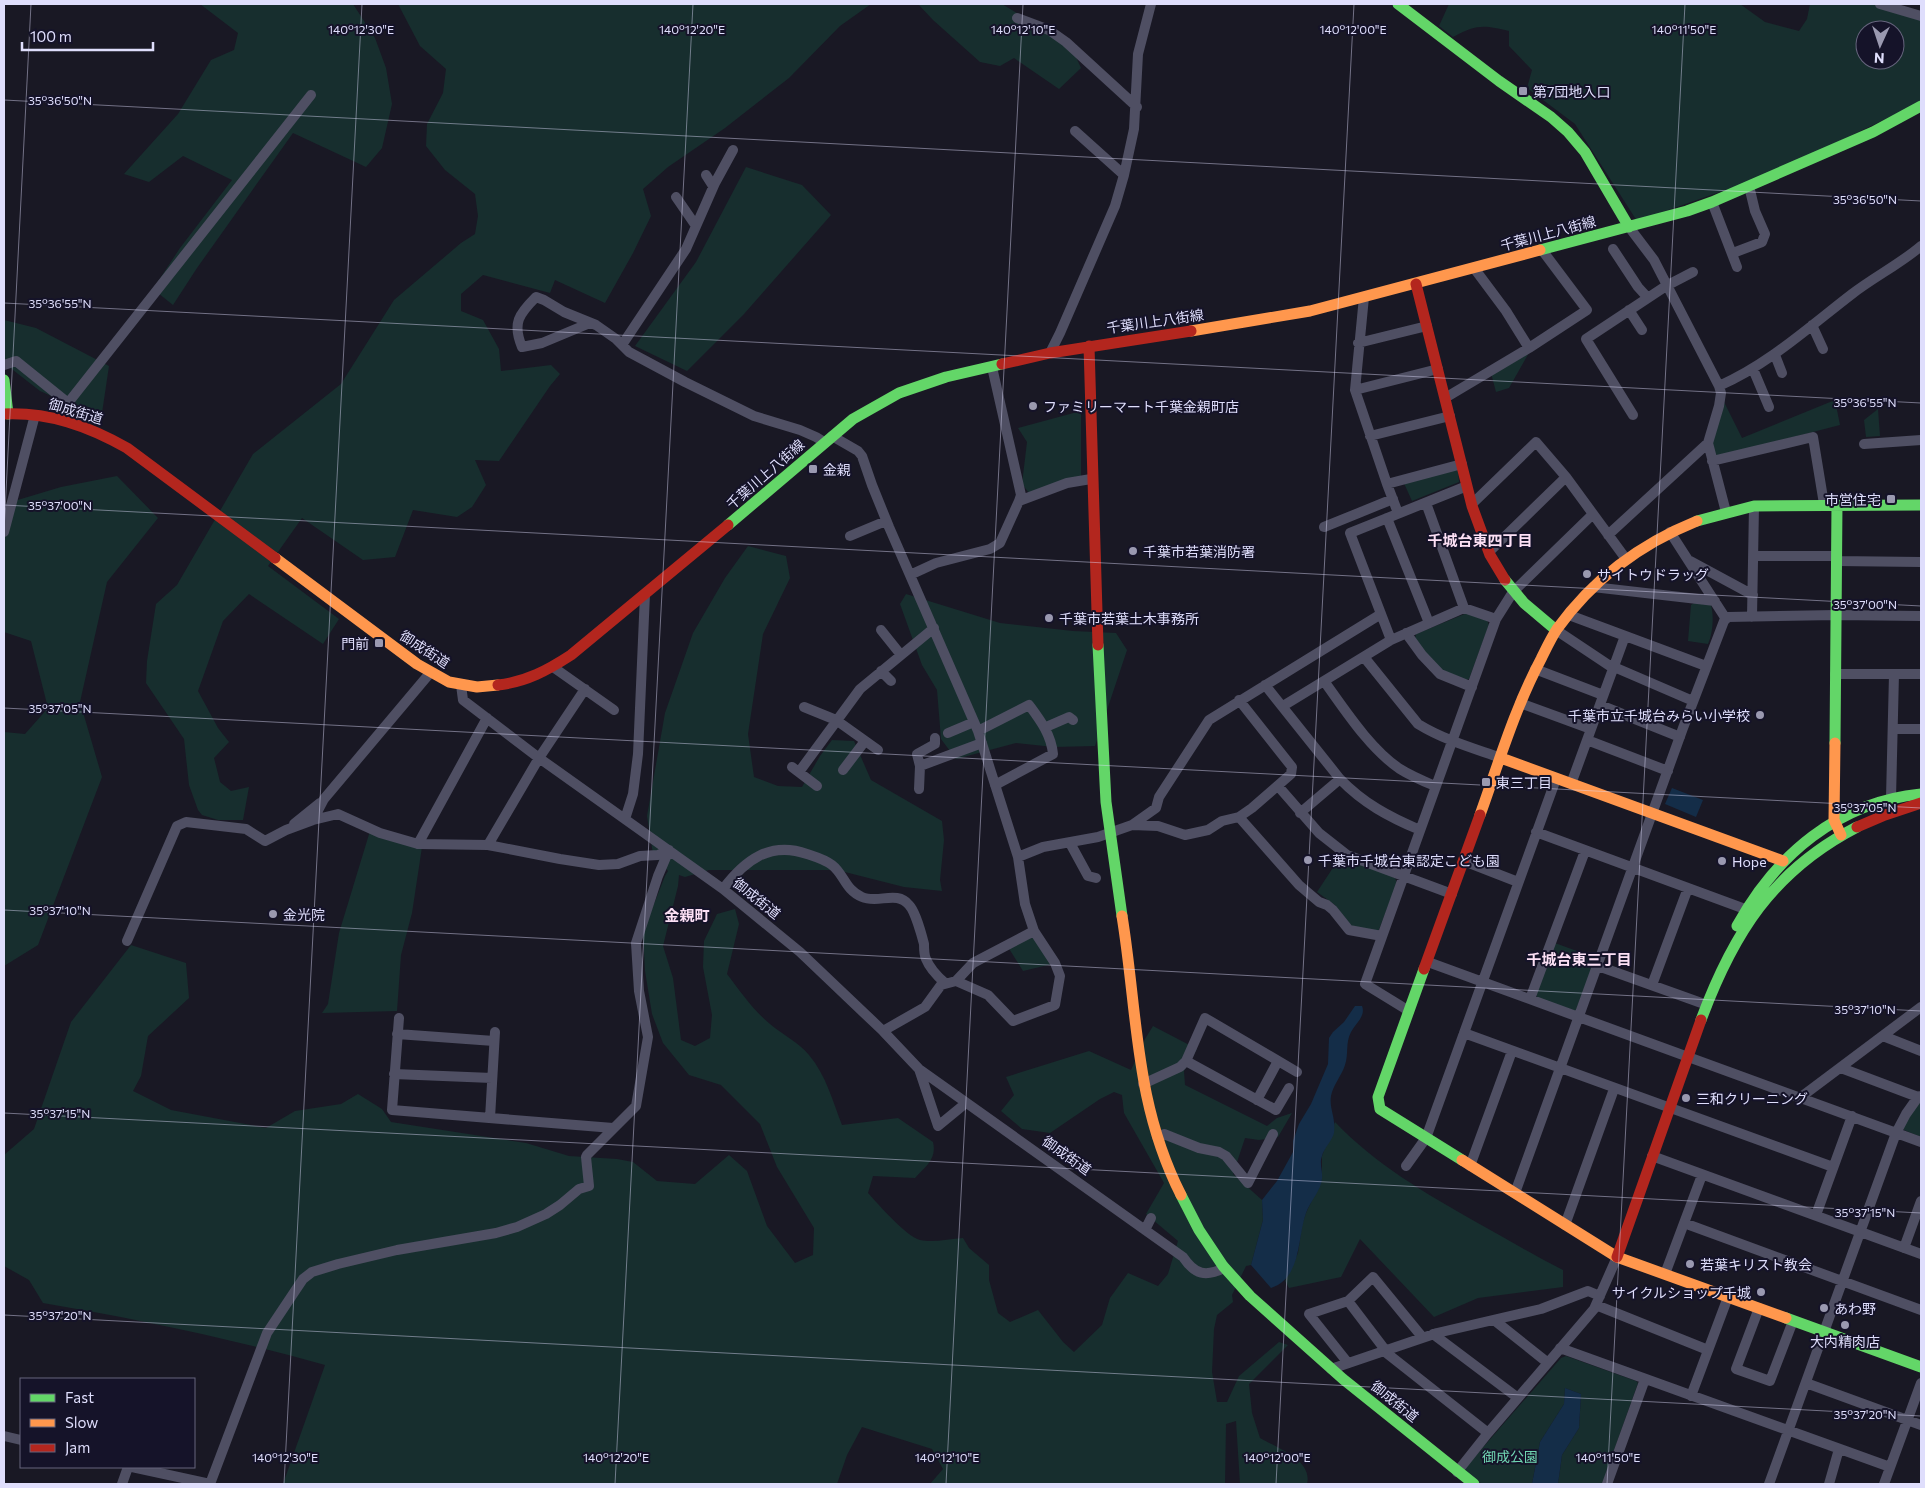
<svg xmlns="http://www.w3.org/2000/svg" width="1925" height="1488" viewBox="0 0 1925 1488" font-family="Commissioner,'Noto Sans JP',sans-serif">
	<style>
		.green { fill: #172e2e; fill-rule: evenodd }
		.water { fill: #142d48 }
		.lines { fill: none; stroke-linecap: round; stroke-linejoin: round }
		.street { stroke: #4f4f63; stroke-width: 10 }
		.fast { stroke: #63d668; stroke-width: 11 }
		.slow { stroke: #ff974d; stroke-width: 11 }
		.jam { stroke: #b3261e; stroke-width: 11 }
		.ticks { fill: none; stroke: #dfdefc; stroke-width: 1; stroke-opacity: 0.45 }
		.poi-dot { fill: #9a99b0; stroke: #151329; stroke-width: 2 }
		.labels { text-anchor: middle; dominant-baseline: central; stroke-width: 4; stroke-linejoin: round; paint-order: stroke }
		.poi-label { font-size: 14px; fill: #dfdefc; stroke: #151329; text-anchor: start }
		.street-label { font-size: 14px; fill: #dfdefc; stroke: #151329 }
		.park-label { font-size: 14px; fill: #70d6b2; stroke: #151329 }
		.neighbourhood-label { font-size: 15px; font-weight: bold; fill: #fce0f5; stroke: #151329 }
		.ticks-label { font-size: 12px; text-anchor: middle; fill: #dfdefc; stroke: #151329; stroke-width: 4; stroke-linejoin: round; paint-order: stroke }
	</style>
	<rect width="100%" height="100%" fill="#191824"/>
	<path class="green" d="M200,4H353L375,38L386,68L392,104L382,148L366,167L293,133L197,268L173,305L153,289L180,248L232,180L183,156L149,182L124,174L178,114L211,60L234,50L238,33Z
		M398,4H871L840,26L789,78L725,128L668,167L643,189L651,216L633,253L605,303L555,280L550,293L483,275L461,294V311L483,320L499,349L501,371L551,365L560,374L550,386L499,461L475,460L486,485L472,507L457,517L413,510L395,557L363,560L302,518L268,566L339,619L323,644L249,594L223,621L198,691L218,728L229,742L214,758L220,782L231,791L249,787L243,820H218L202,815L198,810L189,785L184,739L146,683L147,661L156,604L177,585L253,454L341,384L394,300L461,243L475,234L478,216L475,194L445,170L426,146L427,124L443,93L446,69L420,46Z
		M918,4H1002L1071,46L1081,68L1059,89L1014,58L1000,66L980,62L933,20Z
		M1449,4H1740L1765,22L1799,31L1807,19L1810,4H1889L1921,15V102L1771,174L1637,221L1575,124L1527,88L1532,70L1509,46V31C1484,25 1477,24 1453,37L1439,26ZM1865,30H1895V60H1865Z
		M746,167L802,185L831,215L744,314L687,371L635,346L696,262Z
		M4,320L36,328L109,366L102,413L76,407L40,391L4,363Z
		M1530,351L1509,388L1496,392L1491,373Z
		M1835,400L1840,425L1719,456L1715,454L1712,441L1724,402L1742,438Z
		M1878,409L1880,436L1866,437L1864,420Z
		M1081,411V476L1029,493L1022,484L1027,442L1018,428Z
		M1454,469L1458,470L1459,482L1412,501L1403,481Z
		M117,476L158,518L107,582L80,702L102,777L38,945L4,966V732L25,734L48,708L31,641L4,632V530L11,502L61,487Z
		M748,546L786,556L790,578L763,634L748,734L754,777L778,786L802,787L820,756L832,740L854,741L871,780L942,821L944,840L940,880L942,891L904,887L837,870H709L685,877L679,875L678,886L663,946L673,978L681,1040L695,1046L710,1038L712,1015L703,967L704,941L717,914L735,909L739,924L727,974C740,991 753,1010 770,1024C783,1035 797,1041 809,1055C826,1075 833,1102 842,1125L898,1118L933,1142C937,1159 926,1166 915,1178L873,1176L868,1193C878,1204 907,1237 920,1240C933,1243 949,1239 963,1238L969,1248L989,1265V1280L998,1313L1010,1322L1038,1310L1063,1342L1074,1352L1102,1325L1110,1298L1128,1273L1158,1286L1168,1274L1178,1241L1146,1214L1164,1183L1124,1113L1122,1095L1114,1092L1100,1099L1050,1133L1022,1129L1001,1111L1014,1095L1006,1077L1089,1051L1131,1070L1145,1039L1153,1026L1197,1049L1184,1071L1185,1085L1267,1126L1277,1118L1292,1113L1278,1137L1259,1140L1245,1138L1233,1174L1262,1200L1263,1220L1251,1265L1246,1266L1232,1295L1233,1302L1217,1315L1214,1329L1212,1372L1217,1402H1227L1239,1376L1279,1342L1288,1345L1249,1384L1252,1413L1260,1438C1277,1448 1313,1460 1307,1484H1240L1236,1421L1226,1424L1225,1484H930L943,1469L932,1449L862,1427L847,1455L837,1484H283L325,1365C232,1339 138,1319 43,1303L29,1280L4,1266V1155L34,1129L71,1022L131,945L186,963L189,998L148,1036L141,1076L133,1091L171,1110L266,1128L295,1111L341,1104L358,1094L382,1109L391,1122L526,1143L569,1156L617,1159L633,1162L657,1181L695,1184L729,1155L747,1171L767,1226L795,1263L813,1255L814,1228L777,1167L760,1124L721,1085L689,1075L663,1043L652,1014L645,971L643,932L665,876L668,871L653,854L647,816L665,713L693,633L725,578Z
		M906,594L1000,623L1073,631L1116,633L1127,650L1095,746L1054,747L1016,743L956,759L941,739L937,690L922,665L900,604Z
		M1694,603L1711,605C1714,616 1713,633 1708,644L1688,641L1691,605Z
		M1467,613L1487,620L1489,625L1469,679L1465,680L1442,671L1433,662L1415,639L1416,634Z
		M370,831L422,847L412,913L401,955L397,1011L322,1013L328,1004L339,933Z
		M1342,854L1395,878L1397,883L1378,932L1353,928L1335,905L1317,892Z
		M1035,934L1052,964L1023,971L1008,947Z
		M1555,943L1596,958L1576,1010L1573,1011L1537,998L1536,991Z
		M1921,1102V1137L1904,1130L1902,1127L1914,1108Z
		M1335,1122C1375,1164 1425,1193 1476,1222C1505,1238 1533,1255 1563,1270V1287L1478,1298L1434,1317L1360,1239L1341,1277L1289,1288L1285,1281L1298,1253L1302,1225L1306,1213L1322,1179V1156Z
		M1566,1356L1636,1381L1638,1383L1602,1484H1558L1562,1455L1579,1428L1581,1394L1565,1388L1564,1404L1540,1442L1532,1484H1482L1466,1472L1465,1468L1561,1358Z"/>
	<path class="water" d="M1672,788L1703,800L1696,817L1665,804Z
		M1355,1006H1362C1366,1016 1356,1023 1351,1032C1345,1044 1349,1053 1345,1065C1342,1075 1333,1085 1331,1096C1329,1109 1336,1117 1334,1133C1332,1141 1324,1148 1322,1156C1319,1164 1323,1171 1322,1179C1321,1190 1310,1202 1306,1213C1297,1238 1302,1278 1271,1288L1251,1265L1263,1220L1262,1200L1277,1181L1293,1152V1141L1299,1124L1311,1104L1328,1064L1329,1038L1333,1032L1344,1022Z
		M1565,1388L1581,1394L1579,1428L1562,1455L1558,1484H1532L1540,1442L1564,1404Z"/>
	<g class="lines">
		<path class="street" d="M1880,4L1921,16
			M1017,18L1049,30L1066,42L1137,107
			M1075,131L1124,175
			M706,175L713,186
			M676,197L696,226
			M1712,202L1737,267
			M1629,227L1654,260L1719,386L1721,393L1719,406L1708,443L1726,512
			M1613,249L1638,287L1648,298
			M1733,253L1762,242L1765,234L1755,211L1749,186
			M1474,268L1506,311L1529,348
			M1364,297L1355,390L1387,484L1398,513
			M1629,310L1642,330
			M590,323L542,343L522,347C512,323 519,314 536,297L544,300L564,312L596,325L616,339L629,352L685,382L754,416L800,430L816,437L824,442
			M1812,325L1823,349
			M1358,343L1427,326
			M622,345L686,249L715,183L733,150
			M1050,353L1060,333L1115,206L1124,175L1134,129L1138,54L1151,4
			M1775,355L1782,373
			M4,365L16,361L68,403L311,95
			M992,367L1021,495L1019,501
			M1753,369L1769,407
			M1719,386C1769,364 1809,327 1852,294C1874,277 1900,264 1921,246
			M1355,390L1438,369
			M1445,398L1529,348L1587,310L1542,250
			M1633,415L1586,339L1666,286L1693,272
			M832,436L858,451L862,456L872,485L889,527L978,731L1018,857L1025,904L1034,931L1055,963L1060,976L1055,1005L1013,1021L988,995L956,981
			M1370,436L1450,416
			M1864,444L1921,440
			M1712,461L1813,437L1824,504
			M1387,484L1462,464
			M1426,503L1464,608
			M1472,504L1536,442L1566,477L1626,559
			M1387,518L1429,623
			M1324,527L1393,499
			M4,532L35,415
			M1670,532L1726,619
			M1608,535L1708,443
			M850,536L886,521
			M1489,552L1566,477
			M1753,556H1836
			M1690,561L1753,595
			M1836,561L1921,562
			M910,575L936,563L990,549L1000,543L1019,501L1067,483L1091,479
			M1593,587L1715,601
			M1569,615L1706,666
			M1752,617L1754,506
			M881,630L901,655
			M1556,630L1613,668
			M1406,633L1422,655L1440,674L1472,687
			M1391,640L1350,533L1467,486
			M1364,657L1418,724C1444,740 1473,748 1501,758
			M553,667L614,710
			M1614,667L1693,701
			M1535,669L1603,695
			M881,671L891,681
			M1835,674H1921
			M1324,681C1345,710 1370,749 1400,769C1411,776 1423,781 1435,786
			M461,685L463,700L539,758L723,889L800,952L883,1031L919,1069L1183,1257C1195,1275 1206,1277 1224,1268
			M1265,685L1340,779C1363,803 1389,817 1420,830
			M1520,703L1591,729
			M1600,705L1680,737
			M1283,706L1391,640L1464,608L1496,619
			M804,707L836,720L878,750
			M1046,727L1069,717L1073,720
			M1893,729H1921
			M978,731L1029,705C1040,720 1051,734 1053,754L995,785
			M948,733L974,722
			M1587,740L1668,771
			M920,766L982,743
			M792,767L817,786
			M843,770L865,741
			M799,772L860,689L934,628
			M1571,784L1625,636
			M1278,786L1319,833L1347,855L1452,894
			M919,789L920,766L917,754L935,744V738
			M1891,798L1894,674
			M1300,813L1340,779
			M1239,817L1299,885L1319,902L1327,905L1333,910L1349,930L1382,936
			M625,819L633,794L638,754L645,594
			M313,820L338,814L380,833L418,844L488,845L560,859L599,865L618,864L640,856L658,855L669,850
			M294,824L320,803
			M1132,825L1158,826L1185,835L1208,830L1222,821L1239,817L1252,808L1291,774L1292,767L1239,700
			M1536,832L1745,909
			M1070,843L1088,876L1096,878
			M418,844L487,718
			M488,845L539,758L585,689
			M1018,857L1043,847L1098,837L1132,825L1156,808L1159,797L1209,720L1381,614
			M1464,861L1518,882
			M723,889C745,860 770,841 807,854C816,857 824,859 832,865C844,874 845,890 862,897C878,904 897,890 909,905C915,911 922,936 924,944C924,949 924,955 926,959C930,969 937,976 945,983
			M127,941L177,826L186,822L246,829L265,841L286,830L313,820L324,799L430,673
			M1428,962L1921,1142
			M1598,966L1707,1005
			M1652,985L1688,888
			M1530,999L1585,851
			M1409,1011L1365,984L1496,619L1513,592L1593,514
			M399,1018L392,1110L613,1128
			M883,1031L925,1007L941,985L956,981L973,963L1034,931
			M1464,1033L1833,1167
			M397,1034L494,1041
			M1883,1036L1921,1051
			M1186,1061L1276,1110L1289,1088
			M1841,1068L1918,1097
			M919,1069L938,1126L966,1103
			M394,1074L492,1078
			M1143,1084L1180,1067L1186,1061L1205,1018L1297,1072
			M1801,1097L1921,1007
			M1257,1100L1278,1061
			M490,1118L495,1032
			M1157,1137L1164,1134L1199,1148L1219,1152L1226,1156L1248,1183L1273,1134
			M1652,1156L1921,1254
			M1406,1166L1426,1138L1556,779
			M1470,1166L1512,1051
			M1515,1193L1683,728L1724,621L1728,617L1836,615L1921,616
			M1816,1215L1852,1116
			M1684,1223L1921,1310
			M1565,1225L1614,1089
			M1145,1230L1151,1218
			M1904,1248L1921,1201
			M1665,1274L1702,1175
			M1348,1301L1386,1351
			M1596,1305L1708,1350
			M1759,1308L1736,1369L1770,1381L1793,1321
			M1494,1320L1548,1363
			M1433,1334L1518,1398
			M1560,1348L1890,1467
			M1384,1351L1488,1433
			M1348,1363L1309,1314L1348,1301L1373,1277L1423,1338
			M1331,1369L1437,1333L1541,1309L1588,1291L1600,1296
			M1806,1383L1921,1425
			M1691,1396L1728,1297
			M4,1436L21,1440
			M132,1467L210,1484L267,1333L303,1279L312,1272L338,1264L397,1250L496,1233L517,1227L546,1214L560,1205L579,1189L589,1186L586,1157L587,1155L636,1106L648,1037L639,991L636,943L658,876L669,850
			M1457,1472L1488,1433L1594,1309L1617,1257
			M122,1484L128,1467
			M1607,1484L1645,1379
			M1769,1484L1896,1133L1906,1114L1918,1097L1921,1096
			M1829,1484L1839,1449
			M1884,1484L1921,1383"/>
		<path class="fast" d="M1398,4L1499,81L1551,117L1568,132L1585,152L1629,227
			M1540,250L1687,211L1712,202L1873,132L1921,106
			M4,380L8,414
			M1697,521L1754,506L1921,505
			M728,525L853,419L899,393L946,377L1002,364
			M1505,580L1524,603L1556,630
			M1098,645L1106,802L1122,916
			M1835,743L1837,504
			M1737,926C1776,855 1838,802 1921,794
			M1424,969L1378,1097L1380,1109L1462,1160
			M1701,1020C1733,934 1772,871 1857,827
			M1181,1195L1199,1230L1223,1266L1250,1296L1343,1379L1474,1484
			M1786,1318L1921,1367"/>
		<path class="slow" d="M1191,331L1310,311L1540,250
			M275,558L417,664L449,682L477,687L498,685
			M1835,743L1834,820L1841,835
			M1501,758L1783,861
			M1480,815C1499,762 1515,708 1541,659C1546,649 1551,638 1557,629C1593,579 1640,544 1697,521
			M1122,916C1138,1014 1134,1102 1181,1195
			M1462,1160L1617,1257L1786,1318"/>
		<path class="jam" d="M1416,284L1472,506L1490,555L1505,580
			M1089,346L1098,645
			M1002,364L1050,353L1191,331
			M4,414C49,412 88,426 127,448L275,558
			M498,685C526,682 548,670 571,655L728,525
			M1857,827L1885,815L1921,803
			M1424,969L1480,815
			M1617,1257L1701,1020"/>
	</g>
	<path class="ticks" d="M4,100L1921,201M4,303L1921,403M4,505L1921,606M4,531L31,4M4,708L1921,808M4,910L1921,1011M4,1113L1921,1213M4,1315L1921,1416M284,1484L362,4M615,1484L693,4M946,1484L1023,4M1276,1484L1354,4M1607,1484L1685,4"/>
	<g class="poi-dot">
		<rect x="1518" y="86" width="10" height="10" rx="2.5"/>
		<circle cx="1033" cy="406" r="5"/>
		<rect x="808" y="464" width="10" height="10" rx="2.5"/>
		<rect x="1886" y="494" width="10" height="10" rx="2.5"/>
		<circle cx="1133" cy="551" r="5"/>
		<circle cx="1587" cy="574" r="5"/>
		<circle cx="1049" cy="618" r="5"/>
		<rect x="374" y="638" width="10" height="10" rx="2.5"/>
		<circle cx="1760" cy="715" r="5"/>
		<rect x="1481" y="777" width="10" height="10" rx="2.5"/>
		<circle cx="1308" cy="860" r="5"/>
		<circle cx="1722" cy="861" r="5"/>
		<circle cx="273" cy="914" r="5"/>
		<circle cx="1686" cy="1098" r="5"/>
		<circle cx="1690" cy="1264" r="5"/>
		<circle cx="1761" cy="1292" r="5"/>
		<circle cx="1824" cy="1308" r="5"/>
		<circle cx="1845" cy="1325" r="5"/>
	</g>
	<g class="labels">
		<g class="poi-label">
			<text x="1533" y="91">第7団地入口</text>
			<text x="1043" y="406">ファミリーマート千葉金親町店</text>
			<text x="823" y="469">金親</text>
			<text x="1881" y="499" text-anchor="end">市営住宅</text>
			<text x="1143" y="551">千葉市若葉消防署</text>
			<text x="1597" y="574">サイトウドラッグ</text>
			<text x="1059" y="618">千葉市若葉土木事務所</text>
			<text x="369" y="643" text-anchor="end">門前</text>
			<text x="1750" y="715" text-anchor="end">千葉市立千城台みらい小学校</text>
			<text x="1496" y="782">東三丁目</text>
			<text x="1318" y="860">千葉市千城台東認定こども園</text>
			<text x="1732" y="861">Hope</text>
			<text x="283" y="914">金光院</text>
			<text x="1696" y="1098">三和クリーニング</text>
			<text x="1700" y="1264">若葉キリスト教会</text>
			<text x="1751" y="1292" text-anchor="end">サイクルショップ千城</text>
			<text x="1834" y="1308">あわ野</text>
			<text x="1845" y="1341" text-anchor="middle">大内精肉店</text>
		</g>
		<g class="street-label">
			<text transform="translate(1548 233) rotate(-15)">千葉川上八街線</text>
			<text transform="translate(1155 321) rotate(-8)">千葉川上八街線</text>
			<text transform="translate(76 411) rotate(17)">御成街道</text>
			<text transform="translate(765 474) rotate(-41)">千葉川上八街線</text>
			<text transform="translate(425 649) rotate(33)">御成街道</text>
			<text transform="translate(757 898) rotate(39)">御成街道</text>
			<text transform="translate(1067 1155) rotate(35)">御成街道</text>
			<text transform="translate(1395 1401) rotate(39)">御成街道</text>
		</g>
		<g class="park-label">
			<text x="1510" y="1456">御成公園</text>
		</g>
		<g class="neighbourhood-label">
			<text x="1480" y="540">千城台東四丁目</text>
			<text x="687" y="915">金親町</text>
			<text x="1579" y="959">千城台東三丁目</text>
		</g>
	</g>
	<g class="ticks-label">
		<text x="361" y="34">140°12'30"E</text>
		<text x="692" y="34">140°12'20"E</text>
		<text x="1023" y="34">140°12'10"E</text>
		<text x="1353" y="34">140°12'00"E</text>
		<text x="1684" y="34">140°11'50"E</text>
		<text x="60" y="105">35°36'50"N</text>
		<text x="1865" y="204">35°36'50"N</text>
		<text x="60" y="308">35°36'55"N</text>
		<text x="1865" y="407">35°36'55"N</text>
		<text x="60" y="510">35°37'00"N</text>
		<text x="1865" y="609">35°37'00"N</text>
		<text x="60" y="713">35°37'05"N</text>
		<text x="1865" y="812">35°37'05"N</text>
		<text x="60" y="915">35°37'10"N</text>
		<text x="1865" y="1014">35°37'10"N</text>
		<text x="60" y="1118">35°37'15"N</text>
		<text x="1865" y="1217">35°37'15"N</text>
		<text x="60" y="1320">35°37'20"N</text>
		<text x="1865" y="1419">35°37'20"N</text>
		<text x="285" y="1462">140°12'30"E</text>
		<text x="616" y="1462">140°12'20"E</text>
		<text x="947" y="1462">140°12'10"E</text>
		<text x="1277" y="1462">140°12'00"E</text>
		<text x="1608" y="1462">140°11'50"E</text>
	</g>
	<rect width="1925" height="1488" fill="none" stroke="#dfdefc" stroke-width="10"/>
	<rect x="20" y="1378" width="175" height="90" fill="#151329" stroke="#66647d"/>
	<rect x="30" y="1394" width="25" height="8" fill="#63d668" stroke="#66647d"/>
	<text x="65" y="1403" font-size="15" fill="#dfdefc">Fast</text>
	<rect x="30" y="1419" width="25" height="8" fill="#ff974d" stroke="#66647d"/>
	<text x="65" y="1428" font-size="15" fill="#dfdefc">Slow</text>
	<rect x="30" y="1444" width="25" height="8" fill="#b3261e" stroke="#66647d"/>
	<text x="65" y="1453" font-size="15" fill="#dfdefc">Jam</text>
	<g transform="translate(1880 45) rotate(183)"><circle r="24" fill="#151329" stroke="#66647d"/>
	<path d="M0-4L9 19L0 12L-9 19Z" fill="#9a99b0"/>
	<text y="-8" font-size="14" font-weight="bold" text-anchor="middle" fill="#dfdefc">N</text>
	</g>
	<path d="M22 42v8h131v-8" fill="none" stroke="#dfdefc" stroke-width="2.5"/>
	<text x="30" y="42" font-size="15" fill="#dfdefc" stroke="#151329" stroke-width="4" paint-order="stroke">100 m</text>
</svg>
